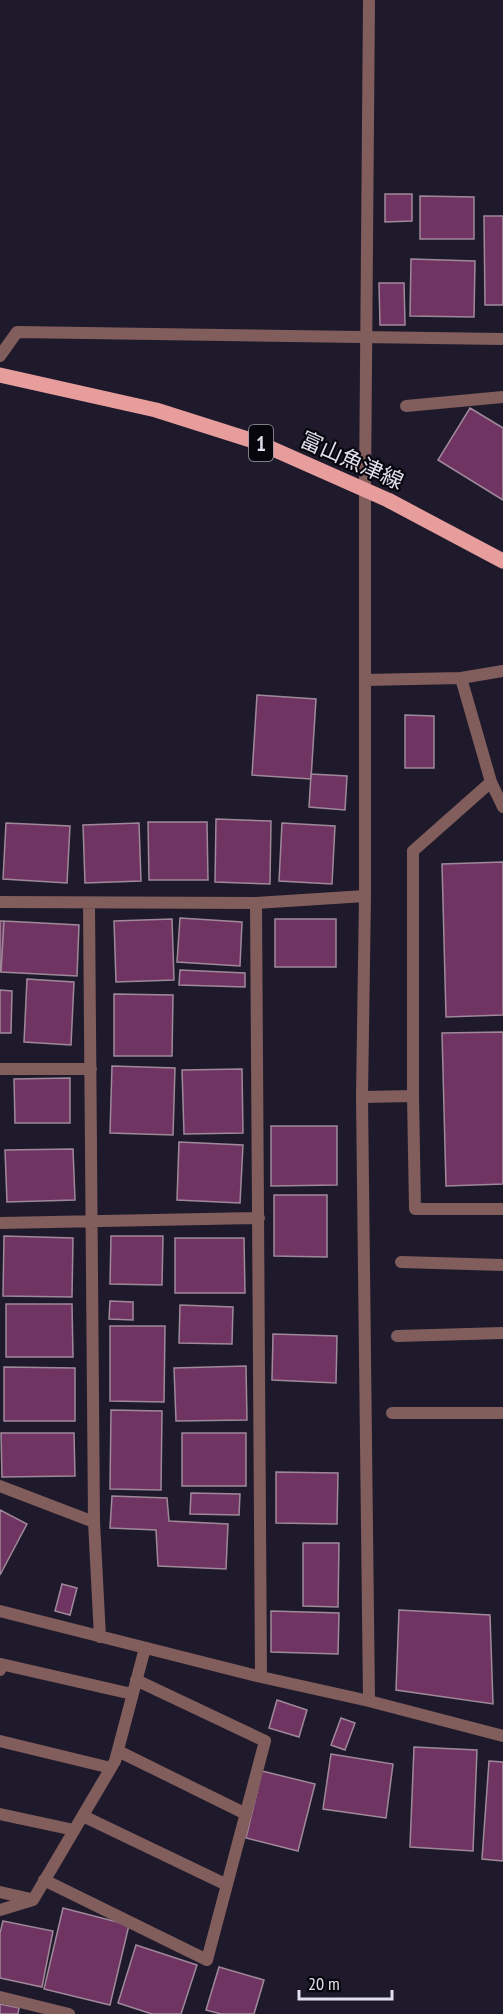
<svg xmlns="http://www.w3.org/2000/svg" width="503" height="2014" viewBox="0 0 503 2014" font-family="'PT Sans Narrow','Noto Sans JP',sans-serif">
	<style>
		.building { fill: #703463; stroke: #9f8999; stroke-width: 1.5 }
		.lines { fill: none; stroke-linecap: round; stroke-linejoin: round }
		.street { stroke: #815d5c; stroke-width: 12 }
		.primary { stroke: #e79d9b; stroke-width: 15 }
		.labels { text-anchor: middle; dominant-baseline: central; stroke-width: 4.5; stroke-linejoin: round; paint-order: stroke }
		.shield { fill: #08060d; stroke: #a19ea9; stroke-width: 1.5 }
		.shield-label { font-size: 21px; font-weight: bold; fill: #e2dfec }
		.street-label { font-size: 22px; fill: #e2dfec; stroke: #08060d }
	</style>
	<rect width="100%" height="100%" fill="#1e1a2c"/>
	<path class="building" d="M385,194H412V221L385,222Z
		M420,196L474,197V239H420Z
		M484,216H503V305H485Z
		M411,259L475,261L474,317L410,316Z
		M379,283H404L405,325H380Z
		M470,408L503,428V500L438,460Z
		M257,695L316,699L311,779L252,775Z
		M405,715L434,716V768H405Z
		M311,774L347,776L345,810L309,807Z
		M216,819L271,821L270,884L215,882Z
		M148,822H207L208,880H149Z
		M6,823L70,826L67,883L3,879Z
		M139,823L141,881L85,883L83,825Z
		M282,823L335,826L332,884L279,881Z
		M503,862V1015L446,1017L442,864Z
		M180,918L242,922L240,966L177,962Z
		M172,919L174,980L116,982L114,921Z
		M275,919H336V967H275Z
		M0,921H4L1,972H0Z
		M4,921L79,925L77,976L1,972Z
		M180,970L245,973V987L179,985Z
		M27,979L74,982L71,1045L24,1042Z
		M0,990L12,991L11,1033H0Z
		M114,994L173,995L172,1056H114Z
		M503,1032V1184L446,1186L442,1033Z
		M112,1066L175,1068L173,1135L110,1133Z
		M242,1069L243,1133L184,1134L182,1070Z
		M70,1078V1123H15L14,1079Z
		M271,1126H337V1185L271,1186Z
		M179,1142L243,1145L240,1203L177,1200Z
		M73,1149L75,1200L7,1202L5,1150Z
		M274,1195H327V1257L274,1256Z
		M4,1236L73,1238L72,1297L3,1296Z
		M111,1236H163L162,1285L110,1284Z
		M175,1238H244L245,1293H175Z
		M110,1301L133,1302V1320L109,1319Z
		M6,1304H72L73,1357H6Z
		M180,1305L233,1307L232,1344L179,1343Z
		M110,1326H165L164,1402L110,1401Z
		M273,1334L337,1336L336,1383L272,1380Z
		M246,1366L247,1420L176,1421L174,1368Z
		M4,1367L75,1368V1421H4Z
		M111,1410L162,1411L161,1490L110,1489Z
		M1,1433H74L75,1476L2,1477Z
		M182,1433H246V1486H182Z
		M276,1472L338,1473L337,1524L276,1523Z
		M191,1493L240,1494L239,1515L190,1514Z
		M112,1496L167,1498L169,1521L228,1524L226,1569L158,1566L156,1530L110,1528Z
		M0,1510L27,1524L0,1575Z
		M303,1543H339L338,1607L303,1606Z
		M62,1584L77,1588L70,1615L55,1611Z
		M399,1610L490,1615L493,1704L396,1690Z
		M271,1611L339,1613L338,1654L271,1652Z
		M277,1700L307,1710L299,1737L269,1728Z
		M341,1718L355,1723L345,1750L331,1745Z
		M414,1747L477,1750L473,1851L410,1847Z
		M331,1754L393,1764L386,1818L323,1809Z
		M489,1761L503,1762V1861L482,1859Z
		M262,1771L315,1784L298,1851L246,1838Z
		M63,1908L129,1925L110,2005L44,1989Z
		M3,1921L53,1931L42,1987L0,1978V1933Z
		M136,1945L197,1965L181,2014H152L118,2003Z
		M219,1967L264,1980L254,2014H221L206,2010Z
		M0,2004L19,2008L18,2014H0Z"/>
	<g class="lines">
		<path class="street" d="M369,0L365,489V896L362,1097L369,1701
			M0,356L17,332L503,339
			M406,406L503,397
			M461,678L503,671
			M365,680L461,678L491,782L413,851V1096
			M491,782L503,807
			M0,902L256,903L365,896
			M89,903L94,1522L100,1637
			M256,903L261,1677
			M0,1069H91
			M362,1097L413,1096L415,1209H503
			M0,1223L259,1218
			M401,1262L503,1265
			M397,1336L503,1333
			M392,1413H503
			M0,1486L94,1522
			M0,1611L261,1677L369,1701L503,1736
			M0,1670L1,1664L132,1694
			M0,1741L111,1768
			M118,1751L246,1814
			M0,1814L74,1830
			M83,1816L227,1885
			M44,1880L207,1960L265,1741L136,1680
			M0,1892L31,1899
			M0,1910L33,1900L115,1761L145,1648
			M0,1997L69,2014"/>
		<path class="primary" d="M0,375L156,410L257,442L388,500L503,561"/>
	</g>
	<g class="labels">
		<rect class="shield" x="249" y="425" width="24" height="36" rx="4.5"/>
		<g class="shield-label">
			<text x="261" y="443">1</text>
		</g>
		<g class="street-label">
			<text transform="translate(352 460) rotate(24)">富山魚津線</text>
		</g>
	</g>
	<path d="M299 1990v9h93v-9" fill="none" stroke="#e2dfec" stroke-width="3"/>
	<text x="308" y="1990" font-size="18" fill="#e2dfec" stroke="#08060d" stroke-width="4.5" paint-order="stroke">20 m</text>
</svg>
